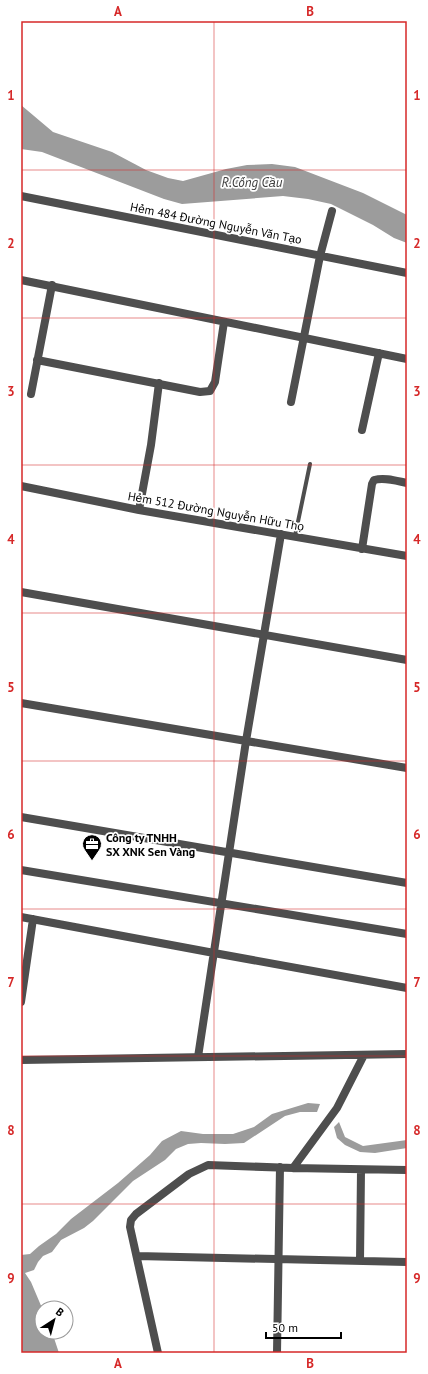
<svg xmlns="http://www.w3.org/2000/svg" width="428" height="1374" viewBox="0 0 428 1374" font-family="'PT Sans',sans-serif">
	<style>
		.water { fill: #9c9c9c }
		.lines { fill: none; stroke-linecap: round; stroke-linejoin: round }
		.service { stroke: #4e4e4e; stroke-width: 4 }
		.minor { stroke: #4e4e4e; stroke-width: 8 }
		.grid { fill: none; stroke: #d62828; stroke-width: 1; stroke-opacity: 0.55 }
		.labels { text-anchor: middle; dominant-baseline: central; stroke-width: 3.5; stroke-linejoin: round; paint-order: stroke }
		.street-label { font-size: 12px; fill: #000; stroke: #fff }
		.poi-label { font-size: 12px; font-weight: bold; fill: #000; stroke: #fff; text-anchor: start }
		.water-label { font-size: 13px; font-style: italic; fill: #3d3d3d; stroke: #fff }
		.neatline { fill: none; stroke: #d62828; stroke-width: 1.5 }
		.grid-label { font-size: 13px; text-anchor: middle; font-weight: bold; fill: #d62828 }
	</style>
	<rect width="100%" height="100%" fill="#fff"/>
	<path class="water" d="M21,105L53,132L112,152L146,170L168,178L183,181L226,169L247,165L272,164L295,167L363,193L407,215V243L394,238L373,225L331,204L308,199L283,196L182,204L164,199L42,152L21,149Z
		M308,1103L320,1104L317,1112H300L285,1116L244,1143L225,1144L201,1143L188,1144L176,1149L165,1160L133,1181L93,1221L84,1228L61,1240L52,1252L43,1256L38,1262L34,1270L25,1273L31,1282L42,1308V1332H52L59,1353H21V1255L30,1254L39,1246L56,1234L71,1219L118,1183L150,1155L162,1141L181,1131L203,1134H233L254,1127L272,1114Z
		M339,1122L345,1137L363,1146L407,1140V1148L375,1153L360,1152L345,1145L337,1138L334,1127Z"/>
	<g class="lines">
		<path class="service" d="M295,536L310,464"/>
		<path class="minor" d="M21,196L407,273
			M21,280L407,359
			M37,360L200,392L210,391L215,382L224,322
			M31,394L52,285
			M291,402L320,256L332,211
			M362,430L379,353
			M21,486L139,510L407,556
			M139,510L151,445L159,383
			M362,549L372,484L374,480C385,477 397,481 407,483
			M21,592L407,660
			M21,703L407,768
			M21,817L407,883
			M21,870L407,934
			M21,917L214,953L407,988
			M21,1002L33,919
			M198,1057L246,741L281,534
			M21,1060L407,1054
			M293,1168L337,1108L364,1055
			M137,1256L407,1262
			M360,1261L361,1170
			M158,1353L130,1227L131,1220L136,1214L189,1174L208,1165L293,1168L407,1170
			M277,1353L280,1167"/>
	</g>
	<path class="grid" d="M214,21V1353M21,170H407M21,318H407M21,465H407M21,613H407M21,761H407M21,909H407M21,1056H407M21,1204H407"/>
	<defs>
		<symbol id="office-pin" viewBox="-11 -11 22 30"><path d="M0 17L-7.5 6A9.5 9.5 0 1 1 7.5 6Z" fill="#000" stroke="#fff"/><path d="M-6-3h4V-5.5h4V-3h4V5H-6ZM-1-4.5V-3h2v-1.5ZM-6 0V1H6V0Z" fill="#fff"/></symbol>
	</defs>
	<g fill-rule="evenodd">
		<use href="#office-pin" x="81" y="833" width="22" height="30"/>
	</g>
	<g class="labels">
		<g class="street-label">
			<text transform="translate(216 223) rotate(11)">Hẻm 484 Đường Nguyễn Văn Tạo</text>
			<text transform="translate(216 511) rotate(10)">Hẻm 512 Đường Nguyễn Hữu Thọ</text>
		</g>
		<g class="poi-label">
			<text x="106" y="837">Công ty TNHH<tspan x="106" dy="14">SX XNK Sen Vàng</tspan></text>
		</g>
		<g class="water-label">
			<text x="252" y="182">R.Cống Cầu</text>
		</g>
	</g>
	<rect width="428" height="1374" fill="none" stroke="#ffffff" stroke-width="44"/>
	<g transform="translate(54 1320) rotate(36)"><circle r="19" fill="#ffffff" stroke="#999999"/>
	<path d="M0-3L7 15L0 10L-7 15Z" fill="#000000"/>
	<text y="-6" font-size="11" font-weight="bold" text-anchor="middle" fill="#000000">B</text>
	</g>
	<path d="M266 1332v6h75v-6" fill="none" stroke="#000000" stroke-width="2"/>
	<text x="272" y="1332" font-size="12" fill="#000000" stroke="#ffffff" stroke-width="3" paint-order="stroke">50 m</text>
	<rect x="22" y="22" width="384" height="1330" class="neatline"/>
	<g class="grid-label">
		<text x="118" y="16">A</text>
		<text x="310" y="16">B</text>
		<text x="11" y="100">1</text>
		<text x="417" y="100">1</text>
		<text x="11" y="248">2</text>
		<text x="417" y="248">2</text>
		<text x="11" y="396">3</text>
		<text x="417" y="396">3</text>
		<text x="11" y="544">4</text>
		<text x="417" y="544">4</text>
		<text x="11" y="692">5</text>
		<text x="417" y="692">5</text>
		<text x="11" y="839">6</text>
		<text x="417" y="839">6</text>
		<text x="11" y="987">7</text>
		<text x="417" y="987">7</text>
		<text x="11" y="1135">8</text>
		<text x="417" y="1135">8</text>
		<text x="11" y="1283">9</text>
		<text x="417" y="1283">9</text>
		<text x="118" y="1368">A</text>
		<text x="310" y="1368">B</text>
	</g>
</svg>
